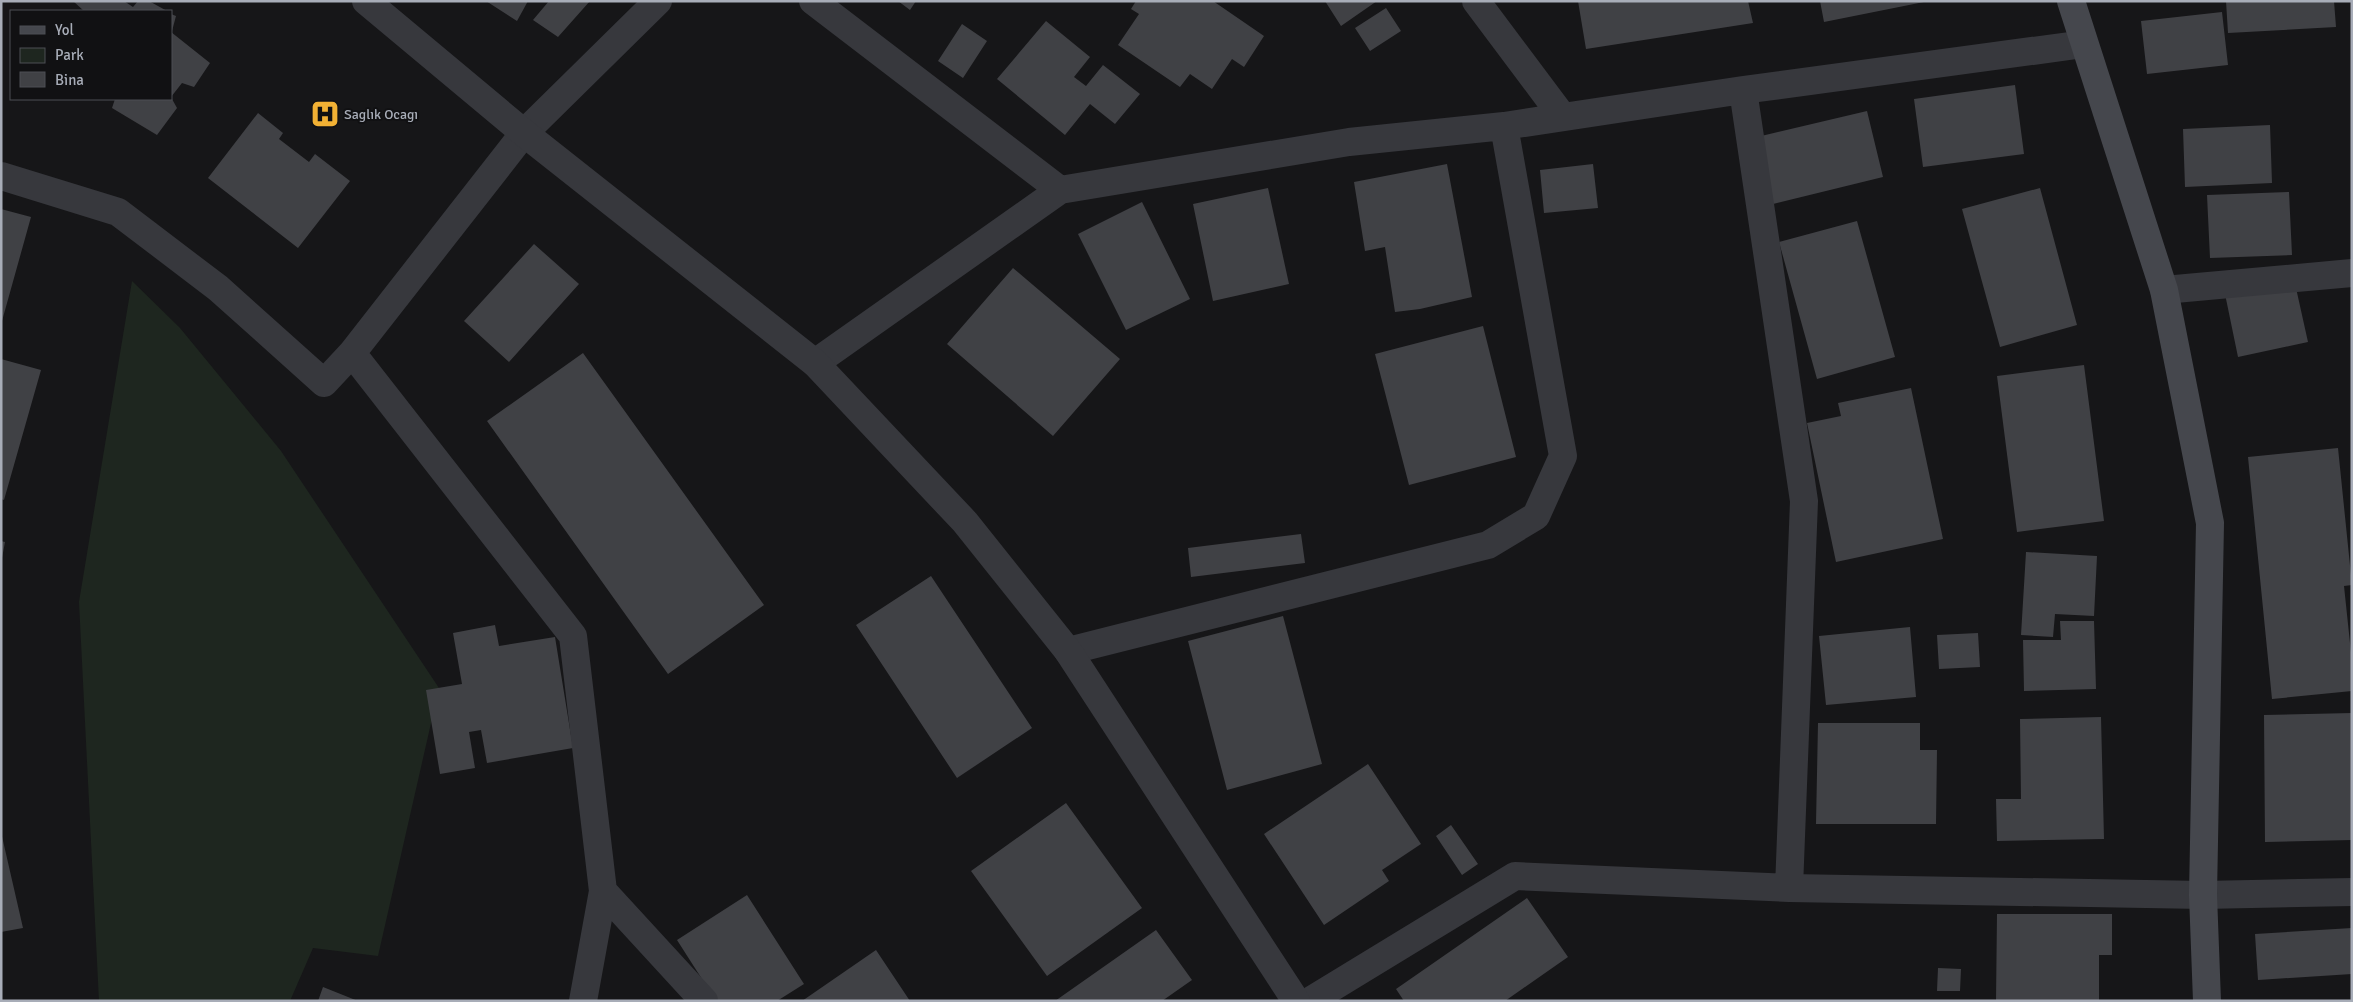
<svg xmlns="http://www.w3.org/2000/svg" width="2353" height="1002" viewBox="0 0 2353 1002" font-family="Signika,sans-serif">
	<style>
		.green { fill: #1e261f }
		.building { fill: #404145 }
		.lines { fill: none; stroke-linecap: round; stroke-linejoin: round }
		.minor { stroke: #37383d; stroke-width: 28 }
		.tertiary { stroke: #37383d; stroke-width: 28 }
		.secondary { stroke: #45474d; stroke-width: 28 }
		.labels { text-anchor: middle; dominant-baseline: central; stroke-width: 4; stroke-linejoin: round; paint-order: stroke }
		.poi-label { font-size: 14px; fill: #a8adb8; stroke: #111113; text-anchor: start }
	</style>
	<rect width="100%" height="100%" fill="#161618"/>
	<path class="green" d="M132,281L180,328L281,451L439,688L378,956L313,948L290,1001H99L79,602Z"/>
	<path class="building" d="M73,1H124L133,7L138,1H149L167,11H84Z
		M486,1H528L517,21Z
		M549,1H590L558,37L533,20Z
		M898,1H916L910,10Z
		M1136,1H1213L1264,36L1244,67L1232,59L1212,89L1190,74L1180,87L1118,45L1139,14L1131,9Z
		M1325,1H1377L1341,26Z
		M1578,1H1748L1753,23L1586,49Z
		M1820,1H1924V2L1824,22Z
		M2226,1H2334L2336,27L2228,33Z
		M1386,8L1401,31L1370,51L1355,28Z
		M2222,12L2228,65L2147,74L2141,21Z
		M171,14L176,16L172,31H171Z
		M1046,21L1090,57L1074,77L1086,86L1103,65L1140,94L1115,124L1090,104L1065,135L997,79Z
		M962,24L987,41L963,78L938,61Z
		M171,32L210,63L194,87L182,83L171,97Z
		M2015,85L2024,154L1923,167L1914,99Z
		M115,99H172L177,108L157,135L112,108Z
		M1867,111L1883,177L1773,204L1757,137Z
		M258,113L283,133L279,139L309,162L315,154L350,181L298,248L208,178Z
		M2270,125L2272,183L2185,187L2183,129Z
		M1447,164L1472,297L1420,309L1395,312L1385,247L1365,251L1354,182Z
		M1593,164L1598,208L1544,213L1540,170Z
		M1268,188L1289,284L1213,301L1193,204Z
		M2040,188L2077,325L2000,347L1962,209Z
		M2289,192L2292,255L2210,258L2207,195Z
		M1142,202L1190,299L1126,330L1078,234Z
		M1,209L31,217L2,321H1Z
		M1857,221L1895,357L1817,379L1779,242Z
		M534,244L579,284L509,362L464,321Z
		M1013,268L1120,359L1053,436L947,344Z
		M2294,279L2308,342L2238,357L2225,294Z
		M1483,326L1516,457L1409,485L1375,354Z
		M583,353L764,605L668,674L487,421Z
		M1,359L41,370L4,500L1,499Z
		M2084,365L2104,521L2017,532L1997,376Z
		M1911,388L1943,539L1836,562L1807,423L1841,416L1838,403Z
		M2338,448L2352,585L2344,586L2352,662V691L2272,699L2248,457Z
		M1301,534L1305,563L1191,577L1188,548Z
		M1,541L5,542L2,558H1Z
		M2026,552L2097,556L2094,616L2055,614L2053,637L2021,635Z
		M931,576L1032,728L957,778L856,625Z
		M1283,616L1322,764L1227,790L1188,641Z
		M2060,621H2094L2096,689L2024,691L2023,640H2061Z
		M495,625L499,646L555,637L573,748L487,763L481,730L469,732L475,768L440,774L426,690L462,684L453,633Z
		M1910,627L1916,697L1826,705L1819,636Z
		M1978,633L1980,667L1939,669L1937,635Z
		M2352,713V840L2265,842L2264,715Z
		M2101,717L2104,839L1997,841L1996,799H2021L2020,719Z
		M1818,723H1920V750H1937L1936,824H1816Z
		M1368,764L1421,844L1382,870L1389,881L1324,925L1264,834Z
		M1066,803L1142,908L1047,976L971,871Z
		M1451,825L1478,864L1462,875L1436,836Z
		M1,832L23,928L1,932Z
		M747,895L804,984L777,1001H716L677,940Z
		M1527,898L1568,957L1505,1001H1404L1396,989Z
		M1997,914H2112V955H2099V1001H1996Z
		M2352,928V974L2258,980L2255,934Z
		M1156,930L1192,980L1162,1001H1055Z
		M876,950L910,1001H802Z
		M1938,968L1961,969L1960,991H1937Z
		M323,987L358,1001H318Z"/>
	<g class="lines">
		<path class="minor" d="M813,1L1060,190
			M1476,1L1562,116
			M1743,90L1804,501L1789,888L2203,895L2352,892
			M1,176L118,212L218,288L324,383L352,353L524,133L658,1
			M2164,290L2352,273
			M352,353L573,636L603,891L583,1001
			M815,363L1060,190L1349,142L1504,126L1743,90L2084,44
			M1068,651L1488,545L1536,516L1563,456L1504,126
			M603,891L704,1001
			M1310,1001L1515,876L1789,888"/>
		<path class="tertiary" d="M366,1L524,133L815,363L965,522L1068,651L1296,1001"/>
		<path class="secondary" d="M2071,1L2164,290L2210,523L2203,895L2207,1001"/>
	</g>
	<defs>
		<symbol id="hospital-square" viewBox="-11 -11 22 22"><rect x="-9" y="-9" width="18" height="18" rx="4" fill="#f2b134" stroke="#111113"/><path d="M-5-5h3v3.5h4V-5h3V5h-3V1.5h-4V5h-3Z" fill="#111"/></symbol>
	</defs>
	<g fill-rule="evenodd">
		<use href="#hospital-square" x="309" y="98" width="32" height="32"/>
	</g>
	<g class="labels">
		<g class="poi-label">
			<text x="344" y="114">Saglık Ocagı</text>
		</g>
	</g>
	<rect width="2353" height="1002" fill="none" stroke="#a8adb8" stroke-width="5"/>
	<rect x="10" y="10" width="162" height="90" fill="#111113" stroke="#4d4f55"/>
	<rect x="20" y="26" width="25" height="8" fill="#45474d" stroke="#4d4f55"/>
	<text x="55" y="35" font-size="15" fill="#a8adb8">Yol</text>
	<rect x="20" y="48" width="25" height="15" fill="#1e261f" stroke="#4d4f55"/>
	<text x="55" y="60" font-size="15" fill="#a8adb8">Park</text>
	<rect x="20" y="72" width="25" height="15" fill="#404145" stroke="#4d4f55"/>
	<text x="55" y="85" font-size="15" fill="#a8adb8">Bina</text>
</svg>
